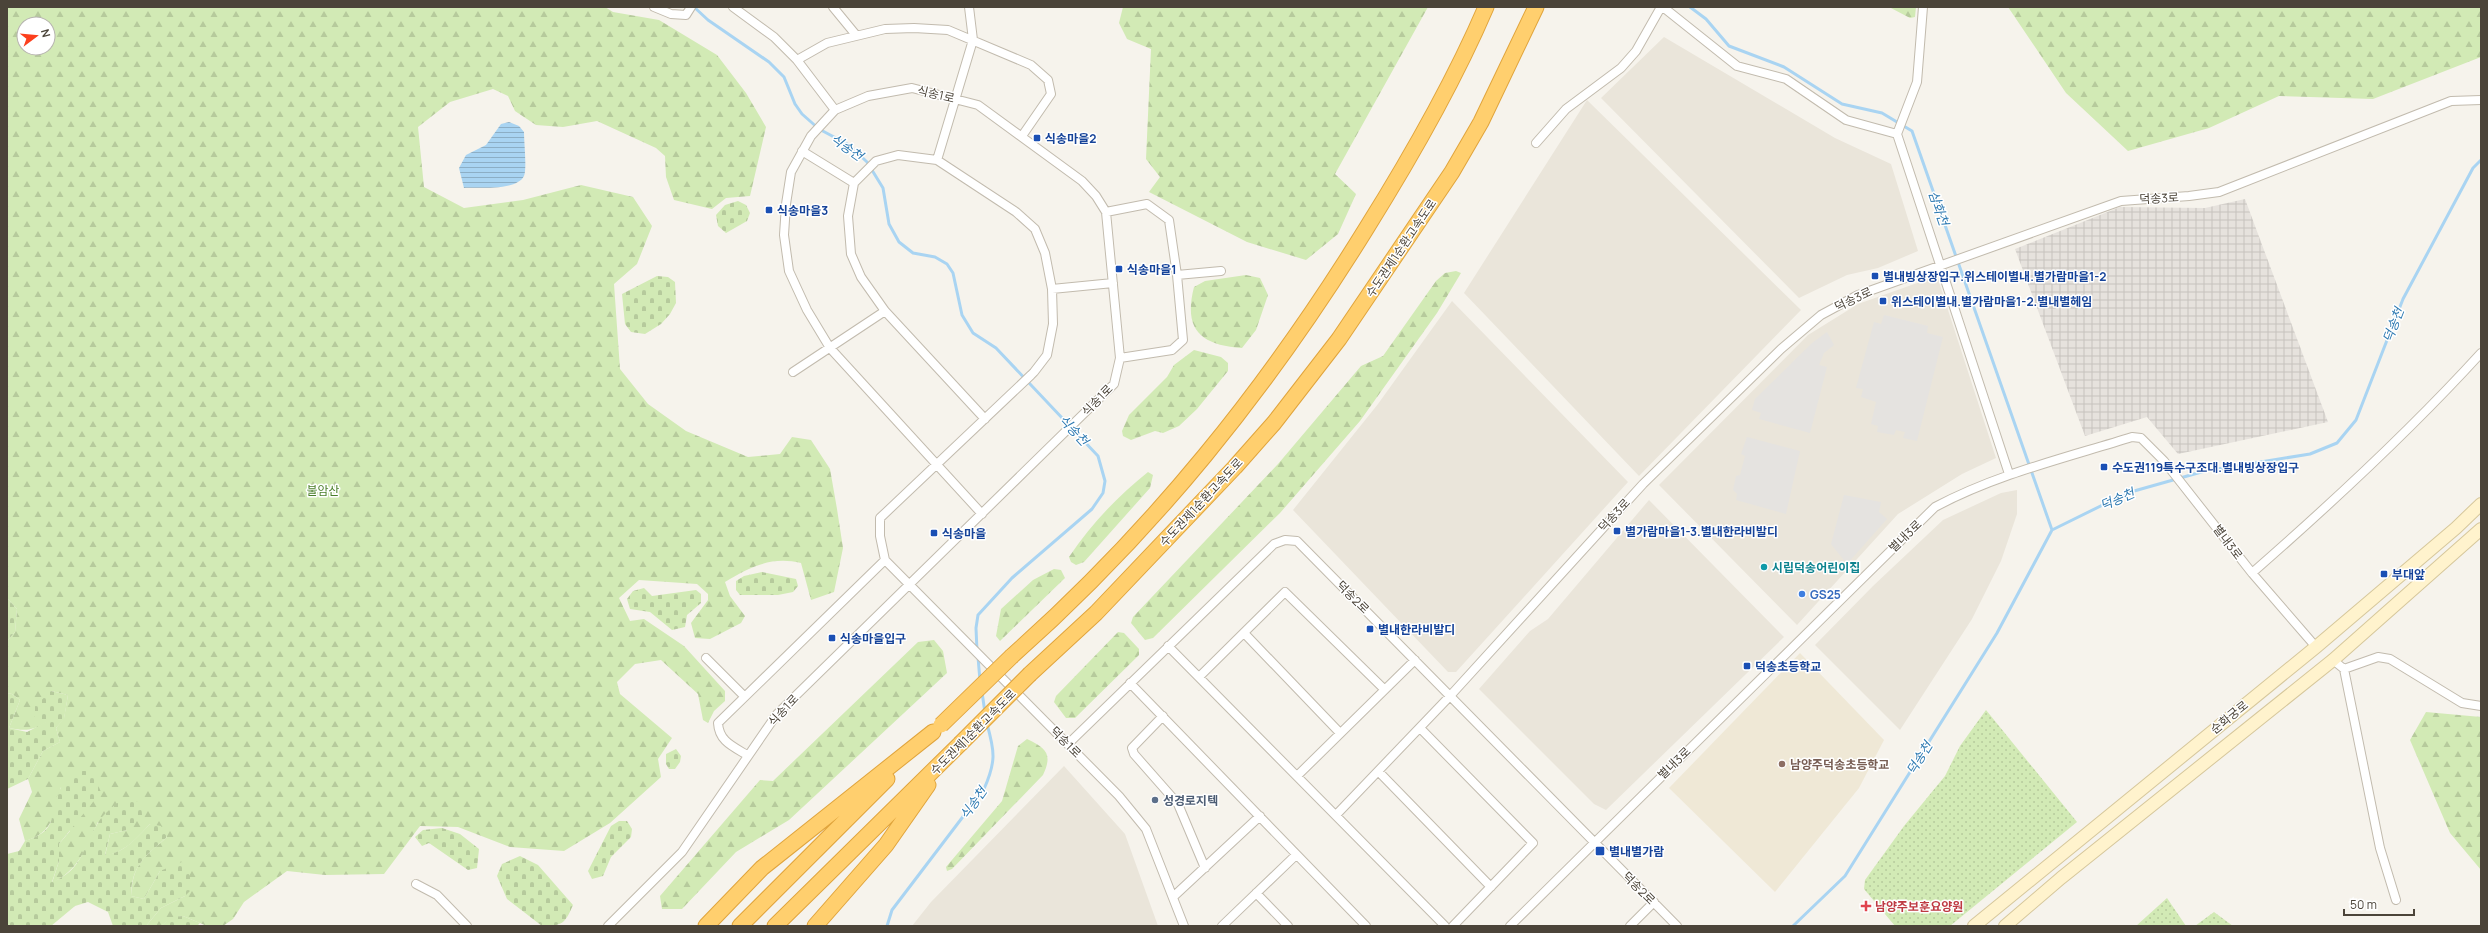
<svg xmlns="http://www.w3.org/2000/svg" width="2488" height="933" viewBox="0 0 2488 933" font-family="Manrope,'Noto Sans KR',sans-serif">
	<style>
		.residential { fill: #eae5da }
		.industrial { fill: url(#industrial-grid) }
		.education { fill: #efe8d6 }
		.forest { fill: url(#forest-firs); fill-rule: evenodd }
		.cemetery { fill: url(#cemetery-stones) }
		.park { fill: url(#park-dots) }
		.parking { fill: #e5e3e0 }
		.water { fill: url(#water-rules) }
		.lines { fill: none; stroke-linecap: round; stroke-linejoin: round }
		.stream { stroke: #a9d4f2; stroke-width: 3 }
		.street-casing { stroke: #c2bbae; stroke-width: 10 }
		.secondary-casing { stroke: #d6c79b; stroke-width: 14 }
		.highway-casing { stroke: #e0a43c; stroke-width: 17 }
		.street { stroke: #fff; stroke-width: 8 }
		.secondary { stroke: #fff3cd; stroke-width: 12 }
		.highway { stroke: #ffcf6e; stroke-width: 15 }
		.highway-bridge-casing { stroke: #e0a43c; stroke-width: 17; stroke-linecap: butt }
		.highway-bridge { stroke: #ffcf6e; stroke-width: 15 }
		.transit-dot { fill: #1a4fb4; stroke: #fff; stroke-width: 1.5 }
		.culture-dot { fill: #0f9aa8; stroke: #fff; stroke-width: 1.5 }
		.shop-dot { fill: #3f7fe0; stroke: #fff; stroke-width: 1.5 }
		.education-dot { fill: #8d6e63; stroke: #fff; stroke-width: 1.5 }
		.service-dot { fill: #5c6f8a; stroke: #fff; stroke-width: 1.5 }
		.health-dot { fill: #e0444e; stroke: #fff; stroke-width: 1.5 }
		.labels { text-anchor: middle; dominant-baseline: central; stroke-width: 3; stroke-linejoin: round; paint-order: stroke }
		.street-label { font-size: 12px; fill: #4b4439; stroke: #fff }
		.transit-label { font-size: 12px; font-weight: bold; fill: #164399; stroke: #fff; text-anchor: start }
		.park-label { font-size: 12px; fill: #4a7f2a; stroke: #fff }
		.culture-label { font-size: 12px; font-weight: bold; fill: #0d838f; stroke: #fff; text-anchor: start }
		.shop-label { font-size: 12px; font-weight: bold; fill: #366cbe; stroke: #fff; text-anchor: start }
		.education-label { font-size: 12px; font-weight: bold; fill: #785e54; stroke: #fff; text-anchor: start }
		.service-label { font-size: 12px; font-weight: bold; fill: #4e5e75; stroke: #fff; text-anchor: start }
		.health-label { font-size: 12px; font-weight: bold; fill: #be3a42; stroke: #fff; text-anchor: start }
		.water-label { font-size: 13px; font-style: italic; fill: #2e7ab2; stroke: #fff }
	</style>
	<defs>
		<pattern id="industrial-grid" width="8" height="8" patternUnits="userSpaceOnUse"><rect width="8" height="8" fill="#e6e2dd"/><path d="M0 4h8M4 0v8" fill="none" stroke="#c7c3be"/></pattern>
		<pattern id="forest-firs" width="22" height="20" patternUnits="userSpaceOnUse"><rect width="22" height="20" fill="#d2eab5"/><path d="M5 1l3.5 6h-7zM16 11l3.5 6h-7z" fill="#b6ca9c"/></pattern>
		<pattern id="cemetery-stones" width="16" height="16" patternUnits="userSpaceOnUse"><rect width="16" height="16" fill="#d2eab5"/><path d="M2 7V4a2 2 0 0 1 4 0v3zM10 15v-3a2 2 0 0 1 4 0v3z" fill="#b6ca9c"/></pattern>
		<pattern id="park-dots" width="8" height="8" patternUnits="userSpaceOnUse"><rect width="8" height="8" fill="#d2eab5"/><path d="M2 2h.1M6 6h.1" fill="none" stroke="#b6ca9c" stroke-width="1.8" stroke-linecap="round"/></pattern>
		<pattern id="water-rules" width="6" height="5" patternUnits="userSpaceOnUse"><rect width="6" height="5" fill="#a9d4f2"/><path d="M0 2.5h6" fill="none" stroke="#8caec5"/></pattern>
	</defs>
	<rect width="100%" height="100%" fill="#f6f3ec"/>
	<path class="residential" d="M1664,37L1835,138L1891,164L1918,251L1878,268L1847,275L1799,298L1601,98Z
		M1587,100L1801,310L1639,476L1464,293Z
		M1937,276L1996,458L1962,474L1898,514L1797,625L1659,485L1808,335L1858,304Z
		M1452,301L1628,482L1456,672H1448L1293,510L1378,404Z
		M2017,490V514L2001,561L1972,619L1900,730L1815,645L1873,586L1943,520L2001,493Z
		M1649,500L1784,637L1606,810L1594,804L1479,689L1530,631L1548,619Z
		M1064,766L1125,834L1158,926H912L931,902Z"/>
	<path class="industrial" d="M2245,199L2328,422L2178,454L2147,417L2085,436L2015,249L2120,207L2205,208Z"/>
	<path class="education" d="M1800,653L1884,740L1859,788L1775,892L1669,788Z"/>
	<path class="forest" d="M7,7H605L613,12L659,20L717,55L746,93L766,127L750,196L726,198L712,209L674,200L666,177L665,156L656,148L597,121L563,127L536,125L515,111L508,96L493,89L450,102L418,127L424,187L464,208L523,200L581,185L633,197L652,226L637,264L614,284L620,369L648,404L686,431L748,457L780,454L792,437L811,440L830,469L837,509L843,548L834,592L811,600L801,563C771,556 750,567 725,582L730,596L745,616L741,623L710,639L695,638L691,623L708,600V594L697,584L639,580L619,598L630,621L644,619L684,646L725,691V701L714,711L708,723L703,720L698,694L661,660L635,664L617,682L620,694L672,738L658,759L661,777L610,823L564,851L510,847L458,827L420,826L384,874L325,875L287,871L244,902L233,919L223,926H207L183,916L172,918L161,926H146L161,908L185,896L160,871L144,899L131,896C133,862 144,858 167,837L150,824C136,839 125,852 105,856L110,834L127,830L98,822C85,849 80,869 52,883L59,861V844L70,831L61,787C53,814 55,832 25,841L19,819L32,792L28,779L43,751L60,742L56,728L64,718L68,695L51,691L47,722C32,731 25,731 9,728L20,700L12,694L7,693V641L15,632L17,609L7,598ZM24,24H48V48H24Z
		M1123,7H1428L1335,174L1356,194L1338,234L1306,260L1247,242L1149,192L1160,177L1146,159L1151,49L1127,39L1119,23Z
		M1889,7H1916L1915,17L1910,18Z
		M2008,7H2481V57L2373,99L2279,96L2209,128L2128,151L2066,93Z
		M1456,271L1461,273L1437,313L1360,421L1280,513L1153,638L1145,640L1131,623L1133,617L1278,464L1361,366L1383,356L1436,281L1445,273Z
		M1246,275L1260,278L1268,295L1256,330L1242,348C1201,345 1183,330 1194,287L1205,281Z
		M1194,350L1221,357L1228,363V371L1197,409L1179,426L1163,433L1155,431L1131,440L1123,436L1122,431L1129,415L1167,377L1174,365Z
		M1148,472L1153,475L1150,488L1084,562L1076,565L1071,562L1069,557C1091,524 1118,496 1148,472Z
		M1054,569L1061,570L1065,578L1000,641L996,636L1001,609L1033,580Z
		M1118,632L1124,633L1139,649V655L1075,718H1066L1054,702L1056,696Z
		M934,640L943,651L947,673L789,820L736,852L682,909H662L660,896L760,780L773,781L918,642Z
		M2426,712L2481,717V870L2450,833L2410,740Z
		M1027,739C1046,748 1053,754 1043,775L952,869L947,871L946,867L1002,801L1018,746Z"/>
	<path class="cemetery" d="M738,201L746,205L750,213L747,221L726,233L718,226L716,215L725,205Z
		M657,276L668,277L675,282L676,303L670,314L661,324L645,334L631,332L625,324L622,294Z
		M762,572L796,579L798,586L793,592L778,595H740L736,590V581L744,576Z
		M644,588L652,596L696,590L701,594V603L687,615L685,627L672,630L650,612L630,609L627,599L633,591Z
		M7,598L17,609L15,632L7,641Z
		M51,691L68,695L64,719L56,728L60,742L43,751L28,779L7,789V693L12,694L20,700L9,728L27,732L46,722L35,717V706Z
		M676,749L681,756L680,762L675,769H669L666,764V754Z
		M80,771H92L101,792L59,844V861L52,882C83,870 82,848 98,823C102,815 111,809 117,803L141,801L142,815L127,830L110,834L105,855C125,853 136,838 150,824L161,826L167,837C145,857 132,864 131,896L144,899L160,871L182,862L188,870L193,888L185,896L161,908L146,926H113L108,912L88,902L75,906L51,926H7V854L19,851L25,841C63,829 46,813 61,788C64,781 75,776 80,771Z
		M619,821H627L632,829L631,837L611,857L603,876L592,879L588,871L611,826Z
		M442,828L460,834L479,849L477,868L468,870L429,843L422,846L415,837L423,830Z
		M520,856L538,865L573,905C565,924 562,926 542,926L507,899L497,876L502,864Z
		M183,916L200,923L197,926H161L172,917Z"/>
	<path class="park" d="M1986,710L2077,822L1950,926H1895L1864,889L1865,880L1904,826L1945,776L1960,746Z
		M2167,898L2186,926H2136Z
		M2214,912L2233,926H2195Z"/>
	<path class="parking" d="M1884,315L1928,326L1927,333L1943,337L1917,441L1903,438L1905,432L1896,430L1894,435L1877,432L1878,426L1871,424L1876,402L1861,397L1863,389L1856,388L1874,322L1881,324Z
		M1827,332L1834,345L1824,353L1819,365L1827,367L1810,433L1759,419L1761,413L1752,410L1755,399L1812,343Z
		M1747,437L1800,451L1786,514L1736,500L1737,494L1733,490L1736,476L1740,475L1745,456L1741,454Z
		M1844,495L1881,502L1879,512L1887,519L1847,564L1831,544Z"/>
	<path class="water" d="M509,122L519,126L524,132C524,142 527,169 524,176C517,191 478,187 464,188L459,168L466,155L486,145L501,124Z"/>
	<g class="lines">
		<path class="stream" d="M694,7L708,20L769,62L784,77L795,104L802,114L819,129L849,145L867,162L883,188L889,224L899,242L913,253L935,257L947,264L953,273L962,315L973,333L996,348L1098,456L1105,481L1103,493L1092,509L1012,578L978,615L976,628L977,651
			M1690,7L1706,19L1729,46L1784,67L1842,104L1882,113L1912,131L2052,530
			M978,657L980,681
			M982,692L985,713
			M887,926L892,910L984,789C996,762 995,752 987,724
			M1793,926L1845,876L1997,633L2052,530L2127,493L2205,471L2310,454L2337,443L2356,420L2403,299L2473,168L2481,160"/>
		<defs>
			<path id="street" d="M654,7L671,14L686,15L691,7
				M733,7L774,37L797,60
				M833,7L856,35
				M1663,7L1737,66L1786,79L1846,120L1897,134
				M1923,7L1917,82L1897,134L2009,474
				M835,110L797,60L827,43L885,29L914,28L948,30L1031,65L1048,80L1051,94L1022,136
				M1536,143L1566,109L1621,68L1636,51L1661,7
				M802,151L854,183
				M937,160L973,40L969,7
				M1106,212L1147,204L1169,220L1177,275L1183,340L1172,350L1120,358
				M1177,275L1221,271
				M1052,289L1113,283
				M793,372L885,311
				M985,419L885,311L861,277L851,254L848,216L854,183L876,161L898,155L937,160L1016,212L1035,229L1045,253L1052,289L1053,324L1047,355L1034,372L1031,375L880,518V536L885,560L1119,796L1146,829L1184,926
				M2252,573C2332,503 2409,432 2481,353
				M1244,633L1340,733
				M1168,646L1445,926
				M706,658L744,696
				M2333,660L2344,669L2380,848L2396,900
				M2344,669L2378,657L2390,659L2462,703L2481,706
				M1199,677L1285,592L1384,689
				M1130,683L1366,926
				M1163,716L1132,748L1134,754L1178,804L1205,868
				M1420,728L1533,843L1453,926
				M1068,744L1274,544L1285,540L1297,541L1677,926
				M747,755C732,746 719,741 718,723L885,560
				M1378,771L1491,887
				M1297,776L1415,660
				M1336,815L1450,696L1643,484L1781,349L1821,315L1858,295L2121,201L2189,196L2219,192L2451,101L2481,100
				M416,884L437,895L467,926
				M1256,893L1288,926
				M1173,897L1260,816
				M608,926L682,852L777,714L1114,384L1120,358L1106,212L1096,196L1082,181L978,105L912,88L868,96L835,110L811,136L791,172L786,204L784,235L789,271L807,310L830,348L982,514
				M1222,926L1296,855
				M1510,926L1935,507C1997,474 2065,458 2132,437L2141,438L2164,461L2252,573L2316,647
				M1630,926L1654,902"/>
			<path id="secondary" d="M1974,926L2316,647L2456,528L2481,504
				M2005,926L2061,878L2333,660L2481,529"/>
			<path id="highway" d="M1012,656C1154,530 1267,389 1366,229C1411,157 1453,84 1486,7
				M1030,674L1096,613L1235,467L1274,423L1339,339L1452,172L1481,122L1536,7
				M706,926L762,868L933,732
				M740,926L887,779
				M775,926L960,744
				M815,926L886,845L928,785"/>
		</defs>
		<use href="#street" class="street-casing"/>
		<use href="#secondary" class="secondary-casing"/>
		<use href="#highway" class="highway-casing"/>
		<use href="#street" class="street"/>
		<use href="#secondary" class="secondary"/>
		<use href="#highway" class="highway"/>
		<defs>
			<path id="highway-bridge" d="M941,725L1012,656
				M960,744L1030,674"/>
		</defs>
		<use href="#highway-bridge" class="highway-bridge-casing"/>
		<use href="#highway-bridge" class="highway-bridge"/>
	</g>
	<g class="transit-dot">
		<rect x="1033" y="134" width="8" height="8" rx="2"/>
		<rect x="765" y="206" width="8" height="8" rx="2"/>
		<rect x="1115" y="265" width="8" height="8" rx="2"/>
		<rect x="1871" y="272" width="8" height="8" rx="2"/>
		<rect x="1879" y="297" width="8" height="8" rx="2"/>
		<rect x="2100" y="463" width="8" height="8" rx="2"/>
		<rect x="1613" y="527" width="8" height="8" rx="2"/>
		<rect x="930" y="529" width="8" height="8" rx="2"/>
		<rect x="2380" y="570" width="8" height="8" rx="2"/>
		<rect x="1366" y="625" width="8" height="8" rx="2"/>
		<rect x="828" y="634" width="8" height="8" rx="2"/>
		<rect x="1743" y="662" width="8" height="8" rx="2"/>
		<rect x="1595" y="846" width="10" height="10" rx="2"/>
	</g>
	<circle class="culture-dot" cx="1764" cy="567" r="4"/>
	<circle class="shop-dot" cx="1802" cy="594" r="4"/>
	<circle class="education-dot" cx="1782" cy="764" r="4"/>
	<circle class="service-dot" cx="1155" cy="800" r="4"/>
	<path class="health-dot" d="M1864 900h4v4h4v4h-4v4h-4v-4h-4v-4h4z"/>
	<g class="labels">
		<g class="street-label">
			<text transform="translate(936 94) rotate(13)">식송1로</text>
			<text transform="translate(2159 198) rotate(-3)">덕송3로</text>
			<text transform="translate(1401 248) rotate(-56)">수도권제1순환고속도로</text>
			<text transform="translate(1853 299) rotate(-25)">덕송3로</text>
			<text transform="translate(1097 400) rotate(-46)">식송1로</text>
			<text transform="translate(1201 502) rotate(-47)">수도권제1순환고속도로</text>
			<text transform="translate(1614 515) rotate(-47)">덕송3로</text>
			<text transform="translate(1905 536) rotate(-44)">별내3로</text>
			<text transform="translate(2228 542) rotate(53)">별내3로</text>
			<text transform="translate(1353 597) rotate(45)">덕송2로</text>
			<text transform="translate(783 710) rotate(-47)">식송1로</text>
			<text transform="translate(2229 717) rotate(-39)">순화궁로</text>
			<text transform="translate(973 732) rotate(-45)">수도권제1순환고속도로</text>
			<text transform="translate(1066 742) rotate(45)">덕송1로</text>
			<text transform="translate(1674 763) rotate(-44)">별내3로</text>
			<text transform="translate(1639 888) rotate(45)">덕송2로</text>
		</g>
		<g class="transit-label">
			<text x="1045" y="138">식송마을2</text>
			<text x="777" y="210">식송마을3</text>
			<text x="1127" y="269">식송마을1</text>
			<text x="1883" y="276">별내빙상장입구.위스테이별내.별가람마을1-2</text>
			<text x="1891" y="301">위스테이별내.별가람마을1-2.별내별헤임</text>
			<text x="2112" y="467">수도권119특수구조대.별내빙상장입구</text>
			<text x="1625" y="531">별가람마을1-3.별내한라비발디</text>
			<text x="942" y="533">식송마을</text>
			<text x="2392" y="574">부대앞</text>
			<text x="1378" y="629">별내한라비발디</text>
			<text x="840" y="638">식송마을입구</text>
			<text x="1755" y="666">덕송초등학교</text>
			<text x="1609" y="851">별내별가람</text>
		</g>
		<g class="park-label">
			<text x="323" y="490">불암산</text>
		</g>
		<g class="culture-label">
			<text x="1772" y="567">시립덕송어린이집</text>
		</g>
		<g class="shop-label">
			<text x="1810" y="594">GS25</text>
		</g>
		<g class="education-label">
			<text x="1790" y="764">남양주덕송초등학교</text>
		</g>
		<g class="service-label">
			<text x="1163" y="800">성경로지텍</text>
		</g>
		<g class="health-label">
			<text x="1875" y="906">남양주보훈요양원</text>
		</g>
		<g class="water-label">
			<text transform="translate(847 147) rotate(35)">식송천</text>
			<text transform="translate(1939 208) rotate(71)">삼화천</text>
			<text transform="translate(2393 325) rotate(-69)">덕송천</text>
			<text transform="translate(1074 430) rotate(47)">식송천</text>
			<text transform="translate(2117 499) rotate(-23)">덕송천</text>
			<text transform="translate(1919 758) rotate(-58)">덕송천</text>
			<text transform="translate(973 803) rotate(-55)">식송천</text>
		</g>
	</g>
	<rect width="2488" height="933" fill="none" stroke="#4b4439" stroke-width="16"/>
	<g transform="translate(36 36) rotate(74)"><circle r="19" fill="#ffffff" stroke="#b7b4b0"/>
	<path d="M0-3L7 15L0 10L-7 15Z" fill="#fc3f1d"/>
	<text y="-6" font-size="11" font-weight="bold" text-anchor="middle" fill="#4b4439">N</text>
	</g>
	<path d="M2344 909v6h70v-6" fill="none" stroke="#4b4439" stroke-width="2"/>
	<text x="2350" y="909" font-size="12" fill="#4b4439" stroke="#ffffff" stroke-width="3" paint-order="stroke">50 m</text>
</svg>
